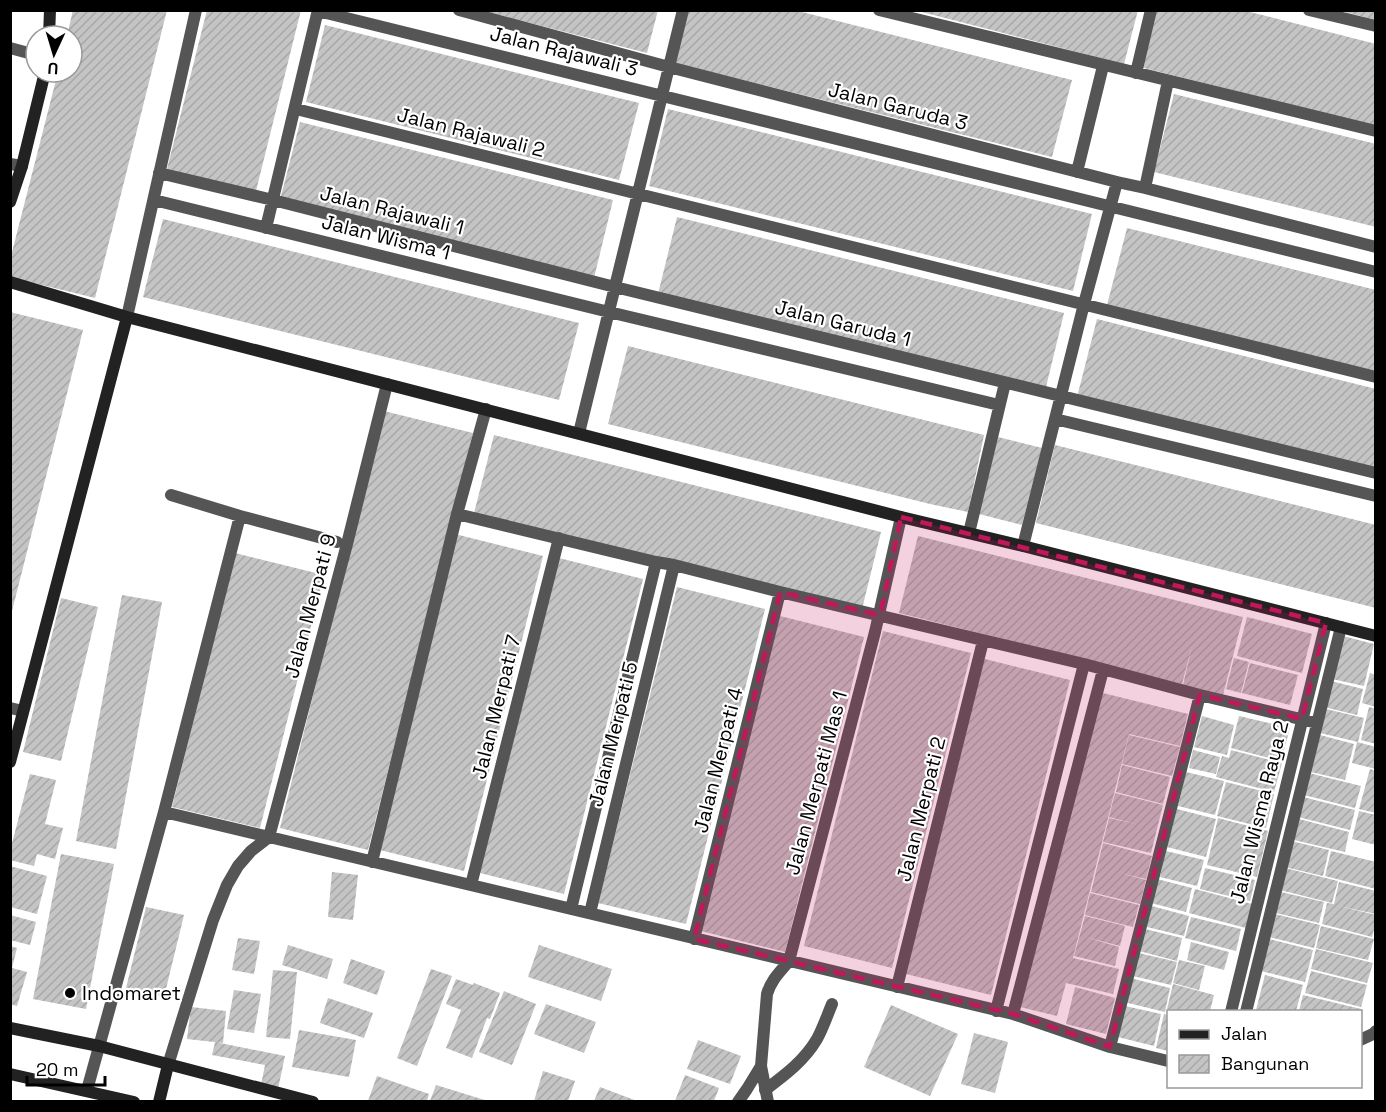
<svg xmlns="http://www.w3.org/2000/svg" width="1386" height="1112" viewBox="0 0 1386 1112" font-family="'Space Grotesk',sans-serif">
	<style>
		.building { fill: url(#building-hatch) }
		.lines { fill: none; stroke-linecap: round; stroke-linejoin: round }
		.lane { stroke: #555; stroke-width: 12 }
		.street { stroke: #555; stroke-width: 12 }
		.secondary { stroke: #222; stroke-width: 12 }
		.marked { fill: #c2185b; fill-opacity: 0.2; stroke: #c2185b; stroke-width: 4.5; stroke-dasharray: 12 8; stroke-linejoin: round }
		.poi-dot { fill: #000; stroke: #fff; stroke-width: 2 }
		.labels { text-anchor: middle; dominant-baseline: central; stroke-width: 4.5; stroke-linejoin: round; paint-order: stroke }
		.street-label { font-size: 20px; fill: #000; stroke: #fff }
		.poi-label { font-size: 20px; fill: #000; stroke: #fff; text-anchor: start }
	</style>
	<defs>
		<pattern id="building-hatch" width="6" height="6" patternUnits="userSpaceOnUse" patternTransform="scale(1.5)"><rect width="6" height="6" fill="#c4c4c4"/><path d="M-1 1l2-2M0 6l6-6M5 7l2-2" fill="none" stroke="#a7a7a7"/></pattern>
	</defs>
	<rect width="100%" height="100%" fill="#fff"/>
	<path class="building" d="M73,10H167L95,298L10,277V260L58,72H72V36H67Z
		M207,10H301L255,195L166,173Z
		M480,10H658L647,53Z
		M688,10H794L1072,80L1052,157L675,63Z
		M914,10H1138L1124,64Z
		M1155,10H1242L1376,44V126L1140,67Z
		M1341,10H1376V20L1341,11Z
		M325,25L639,103L619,180L306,102Z
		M1174,94L1376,144V227L1154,172Z
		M668,109L1092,214L1073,291L649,186Z
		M300,122L613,200L594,278L280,200Z
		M677,217L1064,313L1045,391L658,294Z
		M163,219L579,323L559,400L143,297Z
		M1127,228L1376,290V372L1107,305Z
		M10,312L83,330L11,615H10Z
		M1097,319L1376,389V471L1077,397Z
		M628,346L984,435L968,512L930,504L608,424Z
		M384,411L473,433L368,850L280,828Z
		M494,435L881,532L862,609L474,513Z
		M998,437L1042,448L1022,525L979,514Z
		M1055,445L1376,525V608L1036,523Z
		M455,534L543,556L464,871L376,849Z
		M918,536L1243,617L1223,695L1183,685L1192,646L1182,684L899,613Z
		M235,553L324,575L260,828L172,807Z
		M555,557L643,579L564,894L476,872Z
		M677,587L765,609L686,924L598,903Z
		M122,595L162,602L116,849L76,841Z
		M61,598L98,607L61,761L23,752Z
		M776,615L864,637L785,952L697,930Z
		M1247,617L1312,634L1302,673L1237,656Z
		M883,631L971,653L892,968L804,946Z
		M1343,636L1374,644L1364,686L1332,679Z
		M981,658L1070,680L991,995L902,973Z
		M1234,658L1249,662L1241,693L1226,689Z
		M1250,663L1298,675L1290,705L1242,693Z
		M1370,673L1376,675V707L1362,703Z
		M1331,681L1363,689L1357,715L1324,707Z
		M1099,692L1188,714L1180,746L1129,734L1073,958L1119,969L1113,994L1066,983L1057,1016L1020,1007Z
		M1369,707L1376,709V744L1361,740Z
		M1326,709L1364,718L1358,742L1320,733Z
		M1202,716L1234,725L1227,755L1194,747Z
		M1239,716L1290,728L1281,761L1231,748Z
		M1129,735L1180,747L1172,776L1122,764Z
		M1320,735L1354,744L1345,780L1311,772Z
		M1357,742L1376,747V769L1352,763Z
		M1193,750L1220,757L1216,774L1189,768Z
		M1231,750L1282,763L1274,792L1216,777L1222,756L1229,758Z
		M1122,765L1170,777L1163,804L1116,792Z
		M1370,769L1376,771V813L1359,809Z
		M1186,772L1224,781L1215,815L1178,806Z
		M1309,773L1361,786L1355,808L1304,795Z
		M30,774L56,780L45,824L63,828L55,859L37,854L34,866L10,860V851Z
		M1226,782L1274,794L1266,828L1217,816Z
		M1115,793L1163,805L1151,853L1103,842L1109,818L1136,824L1109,817Z
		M1303,797L1355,810L1350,830L1298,817Z
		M1177,809L1216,819L1206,857L1167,847Z
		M1359,811L1376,815V845L1352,839Z
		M1218,818L1268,831L1257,877L1207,865Z
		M1299,819L1349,832L1345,852L1294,840Z
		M1291,841L1329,850L1323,876L1285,867Z
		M1103,843L1152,856L1146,879L1120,873L1146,880L1140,904L1091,892Z
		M1166,851L1204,860L1197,886L1160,877Z
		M1331,851L1376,862V889L1325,876Z
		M61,854L114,864L86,1009L33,999Z
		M10,866L47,876L37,914L10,907Z
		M1205,868L1255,880L1250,901L1200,889Z
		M1285,868L1338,881L1332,903L1280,890Z
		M332,872L358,875L353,920L328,917Z
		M1157,879L1192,888L1186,912L1151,903Z
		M1339,882L1376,891V914L1339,906L1376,915V922L1372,937L1322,924L1327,903L1334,904Z
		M1195,889L1252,904L1246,928L1189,913Z
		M1281,892L1324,902L1319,923L1276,913Z
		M1090,893L1139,905L1133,927L1085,915Z
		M1148,905L1189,916L1184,936L1143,926Z
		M146,907L184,915L164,997L126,988Z
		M1275,914L1320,925L1314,948L1269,937Z
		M10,915L36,922L30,945L10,940Z
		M1085,916L1125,926L1120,946L1085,937L1119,947L1115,966L1074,956Z
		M1191,917L1241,929L1236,951L1185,938Z
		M1321,926L1374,939L1368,960L1316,948Z
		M1145,929L1182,938L1177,961L1139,951Z
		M238,938L260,941L254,974L232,970Z
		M1269,939L1313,950L1305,982L1261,971Z
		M1191,942L1229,952L1224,970L1187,960Z
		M288,945L333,959L327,979L282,965Z
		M539,945L612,969L601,1001L528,977Z
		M10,946L17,948L12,968L27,972L17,1006L10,1004Z
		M1316,949L1373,963L1367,983L1311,969Z
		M1139,953L1177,962L1171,985L1133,976Z
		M351,959L385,971L377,995L343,983Z
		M1179,960L1205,966L1199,990L1173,983Z
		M431,969L452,976L417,1066L397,1058Z
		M273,970L297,972L290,1039L266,1037Z
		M1311,971L1367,985L1361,1007L1305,993Z
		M1265,975L1303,985L1296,1011H1264L1256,1010Z
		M1130,978L1170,988L1165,1012L1124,1002Z
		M456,979L473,985L474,983L500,993L490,1019L487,1018L472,1058L446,1048L461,1010L446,1004Z
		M1173,984L1214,995L1210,1011H1177L1167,1009Z
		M1075,987L1115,998L1106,1034L1066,1024Z
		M234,990L261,994L254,1033L227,1029Z
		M504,991L536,1004L512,1065L479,1052Z
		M1303,995L1361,1009L1360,1011H1299Z
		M328,998L373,1013L364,1038L320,1023Z
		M546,1004L596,1022L584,1053L534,1034Z
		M891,1005L958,1034L930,1096L864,1067Z
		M1125,1006L1161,1014L1154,1046L1118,1037Z
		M191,1007L226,1011L223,1043L187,1039Z
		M1164,1014L1168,1015V1051L1156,1048Z
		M299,1030L356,1040L349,1077L292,1067Z
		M974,1033L1008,1042L995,1093L961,1084Z
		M698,1040L741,1056L730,1084L687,1069Z
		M215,1042L285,1056L278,1089L261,1085L265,1065L212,1055Z
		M543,1071L575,1081L568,1101H534Z
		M685,1075L719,1088L714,1101H675Z
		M377,1076L429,1094L427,1101H368Z
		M436,1085L488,1101H430Z
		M600,1087L637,1101H594Z"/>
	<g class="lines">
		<path class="lane" d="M10,48L36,55
			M10,164L22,166
			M765,1090C785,1075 804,1061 817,1039C823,1028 827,1016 832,1004"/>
		<path class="street" d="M459,10L669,67L1117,182L1145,188L1376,247
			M879,10L1376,131
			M1309,10L1376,26
			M318,11L1376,272
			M1136,73L1151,10
			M296,109L1376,377
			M1077,172L1103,66
			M159,173L273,200L615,287L1376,473
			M1145,188L1168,81
			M154,200L609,312L999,405
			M266,228L318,10
			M127,317L196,10
			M1055,419L1376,496
			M579,433L683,10
			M171,495L240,516L337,542
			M457,514L656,562L674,565L780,592L1084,664L1200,695L1317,723
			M969,533L1005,383
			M1023,546L1084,304L1117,182
			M10,708L23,711
			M164,812L1013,1014L1110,1047L1168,1061
			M372,862L457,514L486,409
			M471,885L559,538
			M571,909L656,562
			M590,913L674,565
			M694,939L780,592
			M897,987L983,641
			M996,1011L1084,664
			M1231,1012L1326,623
			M1246,1012L1341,627
			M1013,1014L1103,670
			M1360,1040L1373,1034L1376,1031
			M1110,1047L1200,695
			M168,1065L213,920L227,885L238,866L251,851L269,837L347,544L387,384
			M761,1066L768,1102
			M87,1090L164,812L240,516
			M738,1102L747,1089L761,1066L767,994C771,980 780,972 789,961L875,632L901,517"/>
		<path class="secondary" d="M49,36L50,10
			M10,202L22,166L45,72
			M10,282L127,317L901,517L1023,546L1376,636
			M10,762L127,317
			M10,1028L99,1046L313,1102
			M10,1074L134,1102
			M159,1102L168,1065"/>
	</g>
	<path class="marked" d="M901,517L1326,623L1302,719L1200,695L1110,1047L1013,1014L694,939L780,592L880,615Z"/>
	<circle class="poi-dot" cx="70" cy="993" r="6"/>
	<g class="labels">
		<g class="street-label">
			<text transform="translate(564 51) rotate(14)">Jalan Rajawali 3</text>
			<text transform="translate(898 106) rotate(14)">Jalan Garuda 3</text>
			<text transform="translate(471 132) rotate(14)">Jalan Rajawali 2</text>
			<text transform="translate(392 210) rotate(14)">Jalan Rajawali 1</text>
			<text transform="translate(386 237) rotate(14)">Jalan Wisma 1</text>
			<text transform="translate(843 323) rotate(14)">Jalan Garuda 1</text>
			<text transform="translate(310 606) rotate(-75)">Jalan Merpati 9</text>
			<text transform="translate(496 707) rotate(-76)">Jalan Merpati 7</text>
			<text transform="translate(613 734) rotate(-76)">Jalan Merpati 5</text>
			<text transform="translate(718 760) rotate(-76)">Jalan Merpati 4</text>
			<text transform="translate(816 783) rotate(-75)">Jalan Merpati Mas 1</text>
			<text transform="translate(921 809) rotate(-76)">Jalan Merpati 2</text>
			<text transform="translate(1259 812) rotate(-76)">Jalan Wisma Raya 2</text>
		</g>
		<g class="poi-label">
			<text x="82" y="993">Indomaret</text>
		</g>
	</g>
	<rect width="1386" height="1112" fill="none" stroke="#000000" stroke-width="24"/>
	<rect x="1167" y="1010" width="195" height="78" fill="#ffffff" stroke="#999999" stroke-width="1.5"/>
	<rect x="1179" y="1030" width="30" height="9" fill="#222222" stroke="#999999" stroke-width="1.5"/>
	<text x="1221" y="1040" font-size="18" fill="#000000">Jalan</text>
	<rect x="1179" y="1055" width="30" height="18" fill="url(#building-hatch)" stroke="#999999" stroke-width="1.5"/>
	<text x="1221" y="1070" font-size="18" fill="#000000">Bangunan</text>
	<g transform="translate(54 54) rotate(184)"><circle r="28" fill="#ffffff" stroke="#999999" stroke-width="1.5"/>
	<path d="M0-4.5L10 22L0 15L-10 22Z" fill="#000000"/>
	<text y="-9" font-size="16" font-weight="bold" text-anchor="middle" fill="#000000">U</text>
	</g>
	<path d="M27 1076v9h78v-9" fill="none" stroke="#000000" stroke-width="3"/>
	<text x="36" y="1076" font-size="18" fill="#000000" stroke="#ffffff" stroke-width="4.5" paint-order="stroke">20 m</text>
</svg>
